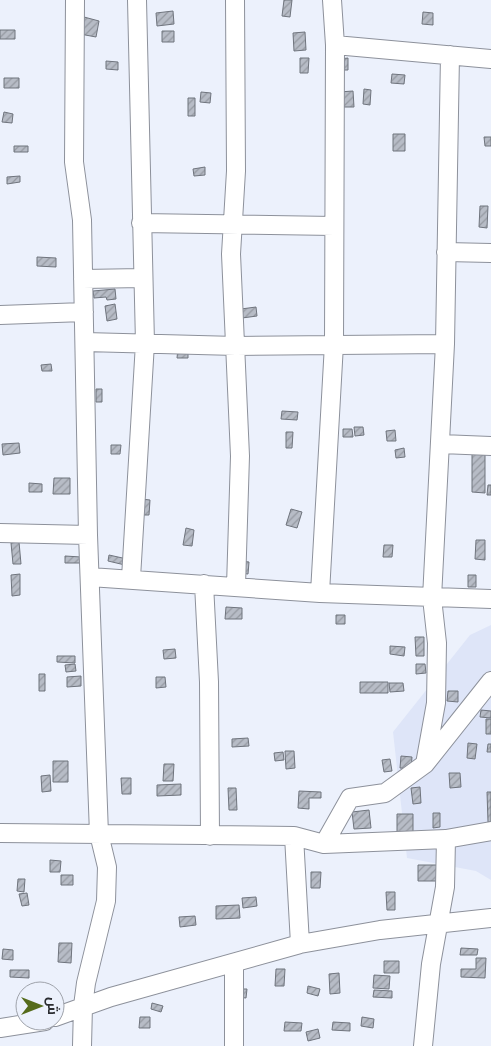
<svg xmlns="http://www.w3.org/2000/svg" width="491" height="1046" viewBox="0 0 491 1046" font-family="'Source Sans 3',Cairo,sans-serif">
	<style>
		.built { fill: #dee5f8 }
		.building { fill: url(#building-hatch); stroke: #6f747d }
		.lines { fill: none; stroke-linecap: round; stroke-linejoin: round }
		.street-casing { stroke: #8d919b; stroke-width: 20 }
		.street { stroke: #fff; stroke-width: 18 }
	</style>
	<defs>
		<pattern id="building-hatch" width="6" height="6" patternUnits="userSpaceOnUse" patternTransform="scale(1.25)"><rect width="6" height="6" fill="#b7bcc6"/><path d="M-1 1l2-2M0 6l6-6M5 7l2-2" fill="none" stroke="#9599a1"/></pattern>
	</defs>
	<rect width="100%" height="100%" fill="#ecf1fc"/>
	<path class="built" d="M491,625V880L476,871L407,858L393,732L470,635Z"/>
	<path class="building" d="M284,0H292L290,17L282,16Z
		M173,11L174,24L157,26L156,13Z
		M423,12L433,13V25L422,24Z
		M84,17L99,21L96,37L80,34Z
		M0,30H15V39H0Z
		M162,31H174V42H162Z
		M305,32L306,50L294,51L293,33Z
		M300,58H309L308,73H300Z
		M348,58V70H339V59Z
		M106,61L118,62V70L106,69Z
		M392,74L405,75L404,84L391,83Z
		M4,78H19V88H4Z
		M364,89L371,90L370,105L363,104Z
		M353,91L354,107H339V92Z
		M201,92L211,93L210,103L200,102Z
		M188,98H195V116H188Z
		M4,112L13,114L12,123L2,122Z
		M393,134H405V151H393Z
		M484,137H491V146H485Z
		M14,146H28V152H14Z
		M205,167V175L194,176L193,169Z
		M20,176V182L7,184V177Z
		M480,206H488L487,228L479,227Z
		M37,257L56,258V267L37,266Z
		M115,289L116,299L107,300L106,297L94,298L93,291Z
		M115,304L117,319L107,321L105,306Z
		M256,307L257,316L242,318L241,309Z
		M178,348L188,349V358H177Z
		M51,364L52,371H42L41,365Z
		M96,389H102V402H96Z
		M282,411L298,412L297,420L281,419Z
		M354,427H363L364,435L355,436Z
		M343,429H352L353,437H343Z
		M395,430L396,441H387L386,431Z
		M286,432H293L292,448H286Z
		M19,443L20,453L3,455L2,444Z
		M111,445H121L120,454H111Z
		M404,448L405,457L396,458L395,450Z
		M472,452H485V493L472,492Z
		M54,478H70V494H53Z
		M29,483L42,484V492H29Z
		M488,485H491V495H487Z
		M141,499L150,500L149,515H141Z
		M291,509L302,512L297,528L286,525Z
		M186,528L194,530L192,546L183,545Z
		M476,540H485V560L475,559Z
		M19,542L21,564H13L11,543Z
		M384,545H393L392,557H383Z
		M109,555L127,559L125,565L108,561Z
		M65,556L81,557L80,563H65Z
		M241,561L249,562L248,574L239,573Z
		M20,574V595L12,596L11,575Z
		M468,575H476V587H468Z
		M226,607L242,608V619H225Z
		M336,615H345V624H336Z
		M415,637H424V656H416Z
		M390,646L405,647L404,656L390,654Z
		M175,649L176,658L164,659L163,650Z
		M57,656H75V663L57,662Z
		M75,664L76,671L66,672L65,665Z
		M416,664H425L426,673L416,674Z
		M39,674H45V691H39Z
		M81,676V686L67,687V677Z
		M156,677H165L166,687L156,688Z
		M360,682H388V693H360Z
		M389,683H403L404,691L390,692Z
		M448,691H458V702L447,701Z
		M481,710L491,711V718L480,717Z
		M486,719H491V734H486Z
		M248,738L249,746L232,747V739Z
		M468,743L477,744L475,759L467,758Z
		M488,744H491V752H487Z
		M285,751H294L295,768L286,769Z
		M283,752L284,760L275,761L274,753Z
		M401,756L412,757L411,769L400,768Z
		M390,759L392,771L384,772L382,760Z
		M53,761H68V782H53Z
		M164,764H174L173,781H163Z
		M449,773H460L461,787L450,788Z
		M50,775L51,791L42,792L41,776Z
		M121,778H131V794H122Z
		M181,784V795L157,796V785Z
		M420,787L421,803L413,804L411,788Z
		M228,788H236L237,810H229Z
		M299,791L321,792V798H309V809L298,808Z
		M487,792H491V822H488Z
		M369,810L371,828L354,829L352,812Z
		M433,813H440V827L433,828Z
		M397,814H413V836H397Z
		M50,860L61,861L60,872H50Z
		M418,865H440V881H418Z
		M311,872H321L320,888H311Z
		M61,875H73V885H61Z
		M18,879H25L24,892L17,891Z
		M386,892H395V910H387Z
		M27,893L29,905L22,906L19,894Z
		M256,897L257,906L243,908L242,898Z
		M239,905L240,918L216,919V906Z
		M195,916L196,925L180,927L179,917Z
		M59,943H72L71,963L58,962Z
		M461,948L478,949L477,955H460Z
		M3,949L13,950V960L2,959Z
		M476,958H486L485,978L461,977V969H476Z
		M384,961H399V973H384Z
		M276,969H285L284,986H275Z
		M10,970H29V978L10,977Z
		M339,973L340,993L330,994L329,974Z
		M374,975L390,976L389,989L373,988Z
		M308,986L320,989L318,996L307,993Z
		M237,989H247L246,998L237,997Z
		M374,990L392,991V998L373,997Z
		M152,1003L163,1006L161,1012L151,1009Z
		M140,1017H150V1028H139Z
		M362,1017L374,1019L373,1028L361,1026Z
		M285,1022L302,1023L301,1031H284Z
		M333,1022L350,1023V1031L332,1030Z
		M318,1029L320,1038L308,1041L306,1032Z"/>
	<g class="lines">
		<defs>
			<path id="street" d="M75,0L74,162L82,220L88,535L99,834L107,867L106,901L86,983L83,1006L82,1046
				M235,0L236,171L231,254L240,456L236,586
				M335,45L491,59
				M141,223L334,226
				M446,252L491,253
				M83,279L142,278
				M0,315L84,312
				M85,342L236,346L445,344
				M441,444L491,446
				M0,533L88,535
				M90,577L320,593L491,599
				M131,578L145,343L137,0
				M204,584L209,682L210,836
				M320,593L334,344L335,45L332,0
				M425,764L436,703L437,643L432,598L445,344L450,55
				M0,833L294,836L324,844L446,839L491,831
				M294,836L300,944
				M324,844L350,798L385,793L425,764L491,681
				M55,1017L111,997L300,944L380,930L491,918
				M0,1028L45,1021
				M234,1046V963
				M423,1046L431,964L445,887L446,839"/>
		</defs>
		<use href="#street" class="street-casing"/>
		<use href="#street" class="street"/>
	</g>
	<g transform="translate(40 1006) rotate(90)"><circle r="24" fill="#ecf1fc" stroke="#9fa3ab"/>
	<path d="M0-4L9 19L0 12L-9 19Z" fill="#556b1b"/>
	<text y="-8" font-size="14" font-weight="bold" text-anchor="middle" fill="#2b2d31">ش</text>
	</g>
</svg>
